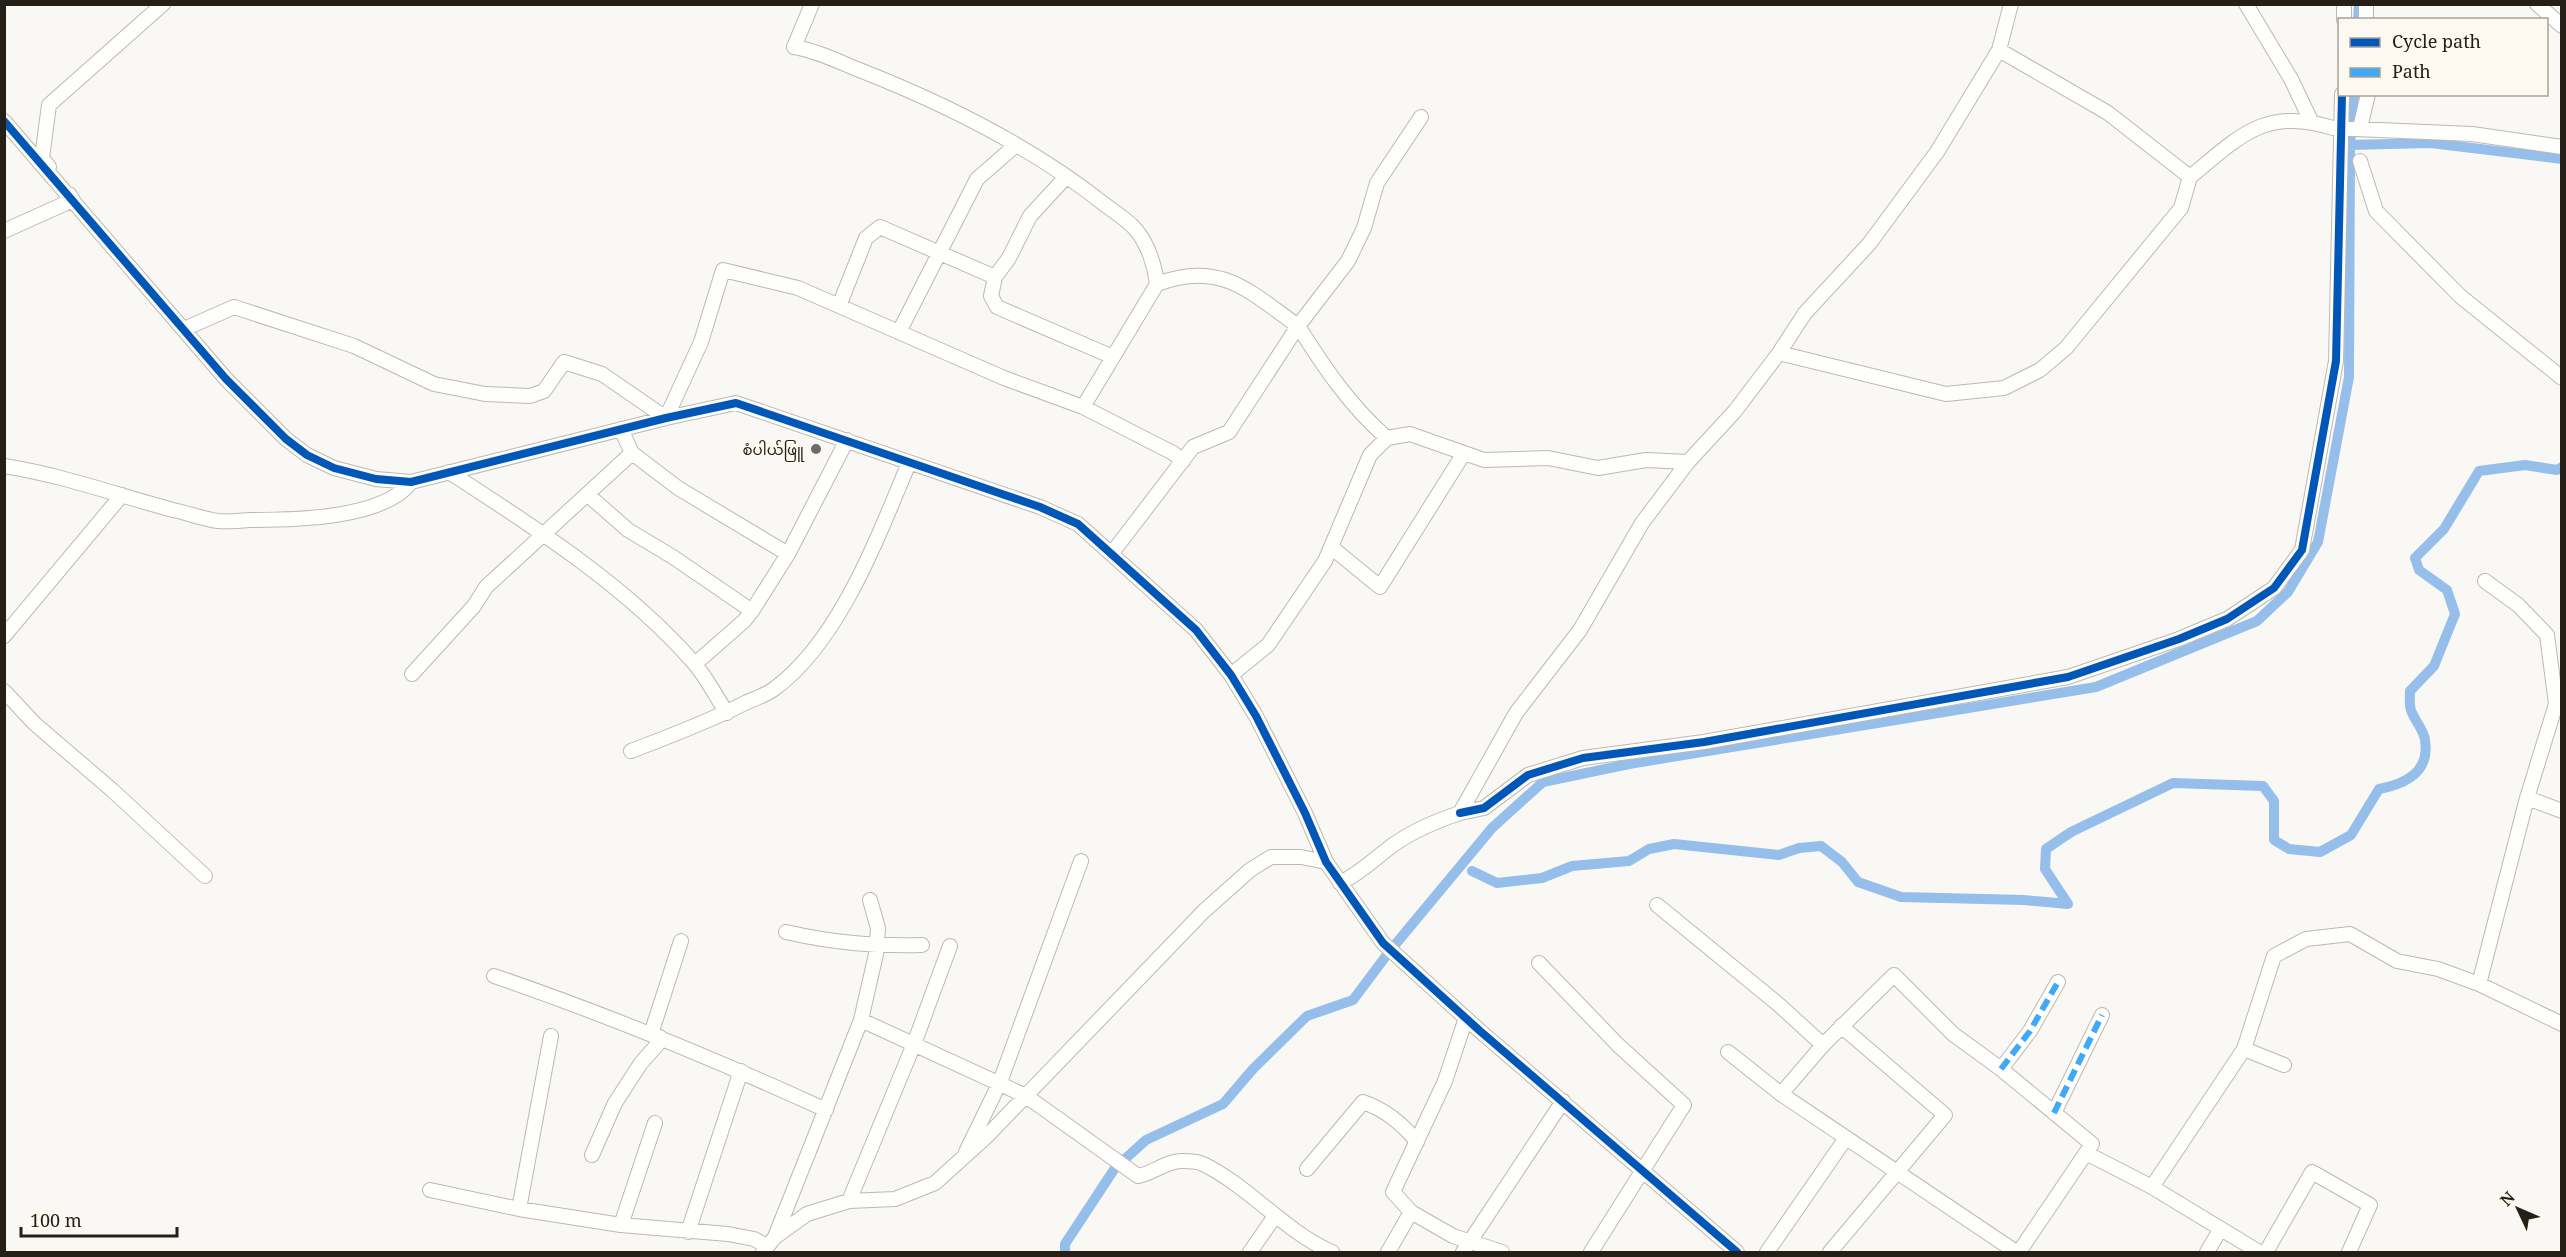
<svg xmlns="http://www.w3.org/2000/svg" width="2566" height="1257" viewBox="0 0 2566 1257" font-family="'Noto Serif','Noto Sans Myanmar',serif">
	<style>
		.lines { fill: none; stroke-linecap: round; stroke-linejoin: round }
		.canal { stroke: #95bfea; stroke-width: 10 }
		.minor-casing { stroke: #bcb9b4; stroke-width: 16 }
		.minor { stroke: #fefefd; stroke-width: 14 }
		.quiet { stroke: #3fa9f5; stroke-width: 6; stroke-dasharray: 12 6; stroke-linecap: butt }
		.cycleway-casing { stroke: #fef9f0; stroke-width: 11 }
		.cycleway { stroke: #0057b8; stroke-width: 8 }
		.poi-dot { fill: #6f6c65; stroke: #fef9f0; stroke-width: 2 }
		.labels { text-anchor: middle; dominant-baseline: central; stroke-width: 5; stroke-linejoin: round; paint-order: stroke }
		.poi-label { font-size: 15px; fill: #242018; stroke: #fef9f0; text-anchor: end }
	</style>
	<rect width="100%" height="100%" fill="#faf8f4"/>
	<g class="lines">
		<path class="canal" d="M2358,20L2359,4
			M2350,145L2431,143L2562,159
			M1472,871L1497,883L1542,878L1572,866L1629,861L1649,849L1674,844L1779,855L1799,848L1821,846L1842,862L1858,882L1901,897L2024,900L2068,904L2045,869L2046,849L2071,832L2173,783L2263,786L2274,801V840L2289,849L2320,852L2351,835L2379,789C2406,784 2430,772 2425,740C2424,730 2414,720 2411,710C2409,705 2410,697 2410,691L2434,666L2455,614L2447,590L2419,570L2415,558L2444,529L2479,471L2525,465L2557,470L2562,467
			M1394,946L1492,828L1543,782L1629,764L2096,687L2257,621L2288,592L2318,542L2349,377L2350,145L2354,94
			M1065,1252V1244L1115,1168L1146,1140L1223,1104L1253,1069L1307,1016L1353,1000L1386,956"/>
		<defs>
			<path id="minor" d="M812,4L794,47C818,51 839,62 862,71C948,105 1032,147 1104,204C1114,212 1128,220 1136,230C1148,244 1155,266 1157,284C1220,260 1249,291 1298,326L1348,261L1364,228L1377,183L1421,117
				M2246,4L2291,79L2311,121
				M2366,4V20
				M2537,4L2562,26
				M2344,20V4
				M1999,50L2108,113L2190,177C2239,137 2265,106 2333,128L2472,134L2562,147
				M4,121L226,379L286,439L307,455L334,468L376,479L411,482L666,418L736,403L1040,507L1078,524L1196,630L1231,675L1256,716L1305,813L1326,862L1383,943L1480,1031L1737,1252
				M2360,128L2368,94
				M2360,161L2376,211L2460,296L2562,378
				M49,167L42,158L49,105L163,4
				M4,231L73,200L69,194
				M995,277L991,296L997,307L1113,357
				M839,306L866,238L880,227L995,277L1009,258L1030,216L1066,177
				M184,329L234,307L354,346L434,384L485,394L530,396L544,391L564,362L602,374L666,418L701,342L723,270L798,288L1004,378L1083,407L1173,453L1183,461
				M899,332L977,179L1016,145
				M1779,353L1946,394L2004,388L2040,370L2066,348L2181,208L2190,177
				M1083,407L1157,284
				M632,453L678,488L788,554
				M4,466C62,475 117,495 173,510C188,513 203,519 218,521C228,522 240,521 250,520C293,520 384,519 411,482
				M449,472C534,527 627,586 694,663C707,678 716,697 727,713
				M588,495L628,530L673,557L752,611
				M1331,547L1380,587L1464,453
				M1112,553L1193,447L1229,432L1298,326C1324,367 1350,406 1387,438
				M4,636L122,495
				M695,664L744,621L752,611L788,554L847,440
				M412,674L474,606L486,587L632,453L621,429
				M1231,675L1268,645L1325,561L1370,455L1387,438L1410,434L1484,460L1548,458L1598,468L1646,460L1688,462
				M4,691L35,724L112,790L205,876
				M631,751C670,736 708,722 745,703C754,699 766,695 774,689C840,641 878,536 909,463
				M2527,798L2562,811
				M1460,813L1484,808L1528,775L1583,758L1704,742L2068,677L2179,639L2227,619L2274,588L2302,550L2336,361L2342,94
				M1340,883C1361,873 1375,858 1393,845C1414,830 1436,821 1460,813L1516,713L1580,630L1642,523L1688,462L1735,411L1779,353L1805,313L1869,244L1937,152L1999,50L2011,4
				M1657,905L1778,1004L1823,1045
				M786,932C834,943 872,946 922,945
				M1539,963L1618,1045L1684,1105L1591,1252
				M494,976C608,1015 717,1060 826,1110
				M2479,984L2527,798L2556,704L2547,635L2518,605L2485,581
				M1466,1018L1445,1081L1393,1192L1411,1212L1453,1236L1502,1252
				M861,1020L1026,1096L1138,1176C1152,1174 1166,1161 1181,1161C1188,1161 1198,1161 1203,1164C1250,1187 1284,1231 1332,1252
				M651,1034L681,941
				M2244,1049L2284,1065
				M1728,1052L1781,1094L2016,1252
				M2001,1069L2030,1031L2058,982
				M1781,1094L1823,1045L1894,975L1953,1034L2001,1069L2092,1144L2019,1252
				M2054,1113L2102,1015
				M966,1152L1000,1082L1081,861
				M2086,1153L2152,1187L2259,1252
				M592,1155L615,1103L641,1063L657,1045L660,1037
				M1307,1169L1363,1102C1386,1110 1402,1123 1417,1142
				M2152,1187L2244,1049L2274,956L2306,939L2350,934L2397,961L2438,969L2479,984L2562,1024
				M430,1190L519,1209L621,1225L728,1234L754,1239L767,1246
				M849,1201L914,1044L950,946
				M519,1209L551,1036
				M621,1225L655,1123
				M688,1232L741,1071
				M775,1237L861,1020L876,954L878,928L870,900
				M763,1252L775,1237L807,1214L849,1201L895,1199L935,1183L987,1136L1204,911L1250,870L1271,857H1301L1326,862
				M1250,1252L1275,1216
				M1388,1252L1411,1212
				M1463,1252L1563,1101
				M1767,1252L1846,1138
				M1830,1252L1945,1115L1841,1026
				M2207,1252L2220,1230
				M2266,1252L2312,1172L2370,1205L2349,1252"/>
		</defs>
		<use href="#minor" class="minor-casing"/>
		<use href="#minor" class="minor"/>
		<path class="quiet" d="M2001,1069L2030,1031L2058,982
			M2054,1113L2102,1015"/>
		<defs>
			<path id="cycleway" d="M4,121L226,379L286,439L307,455L334,468L376,479L411,482L666,418L736,403L1040,507L1078,524L1196,630L1231,675L1256,716L1305,813L1326,862L1383,943L1480,1031L1737,1252
				M1460,813L1484,808L1528,775L1583,758L1704,742L2068,677L2179,639L2227,619L2274,588L2302,550L2336,361L2342,94"/>
		</defs>
		<use href="#cycleway" class="cycleway-casing"/>
		<use href="#cycleway" class="cycleway"/>
	</g>
	<circle class="poi-dot" cx="816" cy="449" r="6"/>
	<g class="labels">
		<g class="poi-label">
			<text x="804" y="449">စံပါယ်ဖြူ</text>
		</g>
	</g>
	<rect width="2566" height="1257" fill="none" stroke="#242018" stroke-width="12"/>
	<rect x="2338" y="18" width="210" height="78" fill="#fef9f0" stroke="#a7a29a" stroke-width="1.5"/>
	<rect x="2350" y="38" width="30" height="9" fill="#0057b8" stroke="#a7a29a" stroke-width="1.5"/>
	<text x="2392" y="48" font-size="18" fill="#242018">Cycle path</text>
	<rect x="2350" y="68" width="30" height="9" fill="#3fa9f5" stroke="#a7a29a" stroke-width="1.5"/>
	<text x="2392" y="78" font-size="18" fill="#242018">Path</text>
	<g transform="translate(2518 1209) rotate(314)" stroke="#fef9f0" stroke-width="4.5" paint-order="stroke">
	<path d="M0-4.5L10 22L0 15L-10 22Z" fill="#242018"/>
	<text y="-9" font-size="16" font-weight="bold" text-anchor="middle" fill="#242018">N</text>
	</g>
	<path d="M21 1227v9h156v-9" fill="none" stroke="#242018" stroke-width="3"/>
	<text x="30" y="1227" font-size="18" fill="#242018" stroke="#fef9f0" stroke-width="4.5" paint-order="stroke">100 m</text>
</svg>
